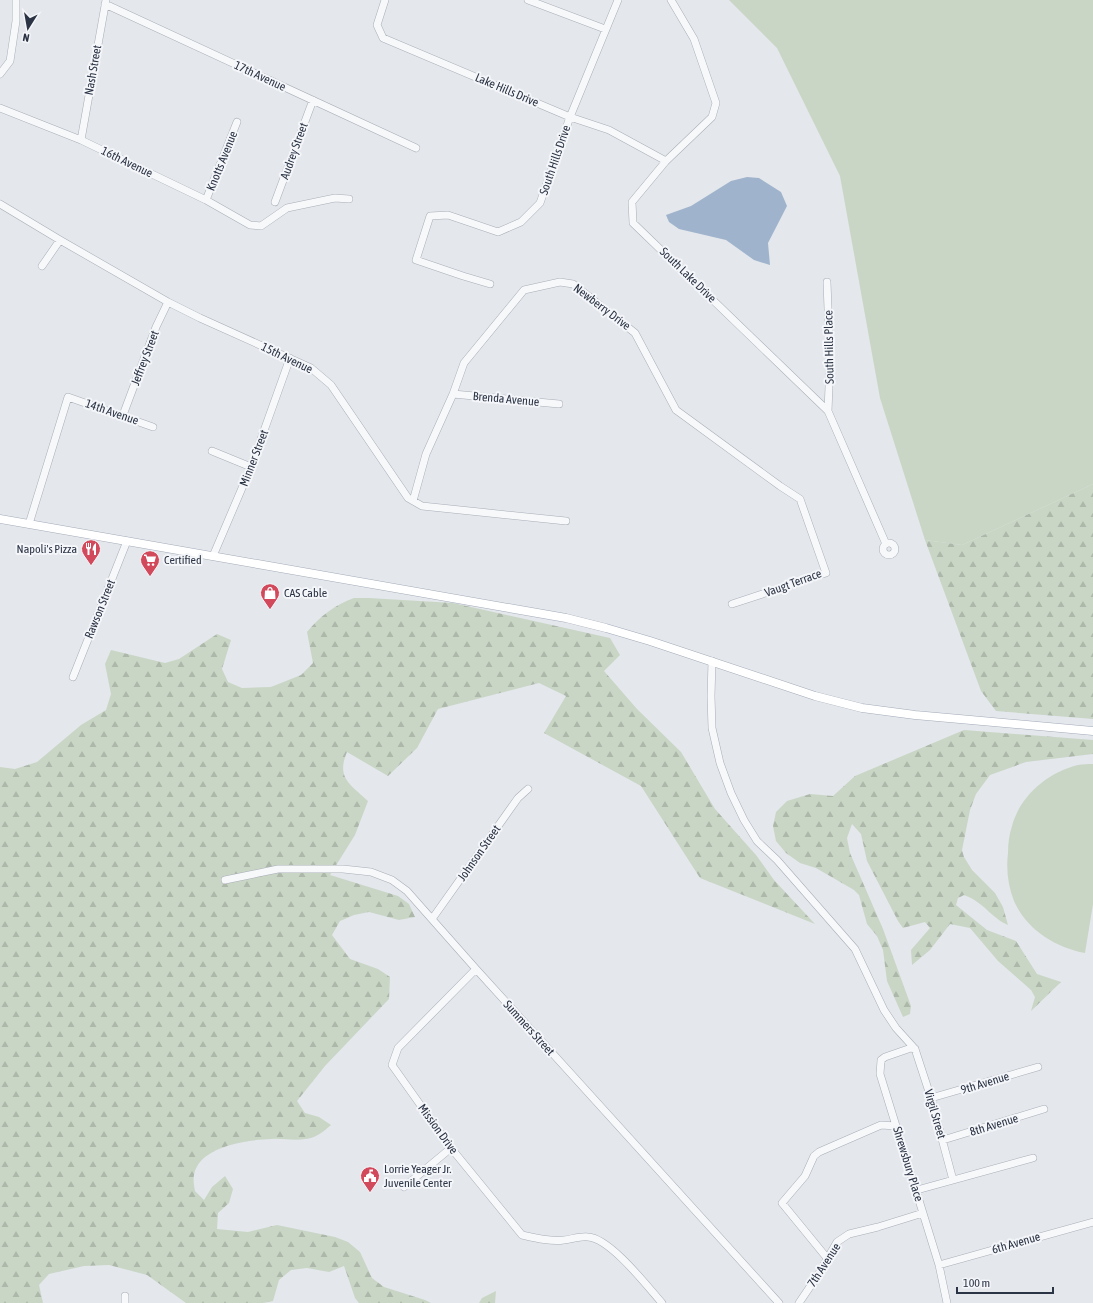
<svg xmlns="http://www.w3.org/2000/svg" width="1093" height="1303" viewBox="0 0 1093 1303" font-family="'Asap Condensed',sans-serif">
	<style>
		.grass { fill: #c9d6c5 }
		.forest { fill: url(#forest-firs) }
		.water { fill: #9fb4cc }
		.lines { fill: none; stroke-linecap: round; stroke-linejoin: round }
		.minor-casing { stroke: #a9aeb7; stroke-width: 8 }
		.major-casing { stroke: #a3abb8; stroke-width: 9 }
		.minor { stroke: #f7f8fa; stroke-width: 7 }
		.major { stroke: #fff; stroke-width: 8 }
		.labels { text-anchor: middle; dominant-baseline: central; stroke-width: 4; stroke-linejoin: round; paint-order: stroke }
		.street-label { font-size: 12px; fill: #2b3445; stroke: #f4f6f9 }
		.poi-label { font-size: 12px; fill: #2b3445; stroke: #f4f6f9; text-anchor: start }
	</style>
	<defs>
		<pattern id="forest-firs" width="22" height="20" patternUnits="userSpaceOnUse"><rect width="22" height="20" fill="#c9d6c5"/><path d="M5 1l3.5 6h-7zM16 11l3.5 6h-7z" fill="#adb8ab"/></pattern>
	</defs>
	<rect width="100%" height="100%" fill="#e4e7ec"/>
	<path class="grass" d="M729,0H1093V484L962,545L925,540L880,398L840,176L777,48Z
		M1093,764V904L1085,953C1055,947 1027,930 1014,901C1008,886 1006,869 1008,853C1008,844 1009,835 1012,826C1020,796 1048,772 1078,765C1083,764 1088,764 1093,764Z"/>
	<path class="forest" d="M1093,484V719L996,711L981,691L925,540L962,545Z
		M354,598H369L453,603L610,638L620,655L604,671L637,709L681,752L715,809L756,855L774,880L815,924L700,878L641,786L544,733L566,696L539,683L438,709L417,748L388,776L347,752C336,778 350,784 368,801L355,835L330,875L398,896L409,904L415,917L399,920L369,912L354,915L340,921L332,935L350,959L378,969L390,977L389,999L325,1066L297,1101L305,1113L319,1117L331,1125C323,1132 316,1138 305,1139C294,1141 282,1138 271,1139C247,1140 199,1146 194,1175C193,1180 194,1186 195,1191L204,1200L212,1187L225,1176L233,1189L229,1203L218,1213L217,1229L248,1232L277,1225L335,1237L348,1242L360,1252L372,1278L384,1287L425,1300L431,1303H359L355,1298L344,1266L329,1272L307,1268L291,1270L279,1280L273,1301L263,1303H186L147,1275L109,1265L84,1266L49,1274L39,1285L43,1303H0V767L15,769L37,762L81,725L106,710L111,694L105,664L111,650L165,663L179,659L217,634L231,640L222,669L228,682L242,688L271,687L301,675L313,663L307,632C320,616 335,605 354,598Z
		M964,730L1093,740V754L1026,762L990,775L976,794L970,810L962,850L964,857L972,870L995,893L1003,907L1008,925C991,918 984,902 964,895L958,898L956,905L987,930L1016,941L1037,974L1061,982L1031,1011L1035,997L1031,990L998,961L970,928L950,924L930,950L912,965L911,950L930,928L925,922L903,928L898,921L867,861L861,834L852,824L847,838L850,853L883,929L911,1006L910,1014L903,1017L887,981L883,950L877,936L867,924L859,895L854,890L816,868L800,863L786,853L776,841L773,826L776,812L787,801L810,794L833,796L855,776Z
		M496,1291L495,1303H479L482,1298Z"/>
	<path class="water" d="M747,177L759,178L781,192L787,206L768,243L770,265L754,260L726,240L679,229L669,222L666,215L691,206L731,181Z"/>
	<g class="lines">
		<defs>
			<path id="minor" d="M385,0L377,25L383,38L570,117L609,130L666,161
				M528,0L605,29
				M671,0L694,39L716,103L712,117L666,161L632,202L633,223L828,411L886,544
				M105,4L416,148
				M0,74L10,61L16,21V0
				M0,108L81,140L206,200L250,225L261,226L287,208L335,198L349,199
				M81,140L106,0
				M206,200L237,122
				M275,202L313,100
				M0,204L60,240L168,302L200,318L311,368L331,385L408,498L422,506L566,521
				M42,266L60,240
				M827,282L830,362L828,411
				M490,284L463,276L416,260L430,216L448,215L498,232L521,222L540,203L570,117L618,0
				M453,394L559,404
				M123,415L156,327L168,302
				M212,451L251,467
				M413,501L426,454L453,394L464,363L524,290L560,282L573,284L635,333L676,410L780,486L800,499L826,573L732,604
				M29,524L68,397L153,427
				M883 549a6 6 0 1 1 12 0a6 6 0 1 1-12 0Z
				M213,556L251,467L290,358
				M712,661L711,696L712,728L720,763L731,793L744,820L757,841L777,860L855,949L884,1010L896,1028L915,1049L931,1098L953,1180
				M73,677L127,541
				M225,880L278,869H343L371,872L392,880L407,891L476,969L779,1303
				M432,919L518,798L528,789
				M476,969L398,1048L392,1065L451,1148L522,1235C535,1238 551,1242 564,1240C572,1239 581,1236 588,1237C610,1238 647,1286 662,1303
				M915,1049L911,1048L885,1057L881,1060L880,1074L939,1265L947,1303
				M931,1098L1038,1067
				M943,1140L1044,1109
				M404,1187L451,1148
				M917,1190L1033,1158
				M827,1258L782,1203L805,1176L814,1156L819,1152L881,1125L896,1126
				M939,1265L1093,1222
				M125,1303V1296
				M799,1303L818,1275L837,1242L849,1234L878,1227L923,1213"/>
			<path id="major" d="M0,519L566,618L606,628L650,641L815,696L862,708L915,715L1093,731"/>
		</defs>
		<use href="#minor" class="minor-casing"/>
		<use href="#major" class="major-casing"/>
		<use href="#minor" class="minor"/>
		<use href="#major" class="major"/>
	</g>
	<defs>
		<symbol id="restaurant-pin" viewBox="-11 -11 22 30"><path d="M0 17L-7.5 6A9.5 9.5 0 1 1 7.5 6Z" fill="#d1495b" stroke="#f4f6f9"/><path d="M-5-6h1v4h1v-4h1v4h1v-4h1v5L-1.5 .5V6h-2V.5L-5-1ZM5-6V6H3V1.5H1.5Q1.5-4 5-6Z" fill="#fff"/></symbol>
		<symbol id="supermarket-pin" viewBox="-11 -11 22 30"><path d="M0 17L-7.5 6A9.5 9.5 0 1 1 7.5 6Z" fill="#d1495b" stroke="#f4f6f9"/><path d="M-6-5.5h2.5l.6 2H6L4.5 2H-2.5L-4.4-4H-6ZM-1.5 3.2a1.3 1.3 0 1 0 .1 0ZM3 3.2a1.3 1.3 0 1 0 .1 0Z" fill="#fff"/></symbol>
		<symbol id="shop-pin" viewBox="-11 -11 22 30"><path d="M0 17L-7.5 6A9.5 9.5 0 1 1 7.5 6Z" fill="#d1495b" stroke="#f4f6f9"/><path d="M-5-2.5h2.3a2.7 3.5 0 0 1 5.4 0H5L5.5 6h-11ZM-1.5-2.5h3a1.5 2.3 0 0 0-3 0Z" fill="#fff"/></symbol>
		<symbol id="civic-pin" viewBox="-11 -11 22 30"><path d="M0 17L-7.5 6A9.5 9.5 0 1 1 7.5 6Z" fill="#d1495b" stroke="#f4f6f9"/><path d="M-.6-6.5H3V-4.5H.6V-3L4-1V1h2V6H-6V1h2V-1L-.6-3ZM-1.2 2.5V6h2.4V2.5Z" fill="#fff"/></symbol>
	</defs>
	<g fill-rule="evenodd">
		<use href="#restaurant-pin" x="80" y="538" width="22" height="30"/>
		<use href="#supermarket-pin" x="139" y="549" width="22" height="30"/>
		<use href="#shop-pin" x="259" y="582" width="22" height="30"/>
		<use href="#civic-pin" x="359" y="1165" width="22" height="30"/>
	</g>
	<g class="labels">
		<g class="street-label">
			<text transform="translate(93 70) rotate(-80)">Nash Street</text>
			<text transform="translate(260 76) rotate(25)">17th Avenue</text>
			<text transform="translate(507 90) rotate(23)">Lake Hills Drive</text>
			<text transform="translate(294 151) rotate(-70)">Audrey Street</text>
			<text transform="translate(555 160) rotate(-71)">South Hills Drive</text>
			<text transform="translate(222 161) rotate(-68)">Knotts Avenue</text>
			<text transform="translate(127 162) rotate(26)">16th Avenue</text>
			<text transform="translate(688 275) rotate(44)">South Lake Drive</text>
			<text transform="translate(602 307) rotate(37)">Newberry Drive</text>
			<text transform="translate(829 347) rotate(-91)">South Hills Place</text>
			<text transform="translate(145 358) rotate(-69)">Jeffrey Street</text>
			<text transform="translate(287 358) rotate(26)">15th Avenue</text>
			<text transform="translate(506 399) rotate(5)">Brenda Avenue</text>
			<text transform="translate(112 412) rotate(19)">14th Avenue</text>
			<text transform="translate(254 458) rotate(-69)">Minner Street</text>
			<text transform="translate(793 583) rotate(-20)">Vaugt Terrace</text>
			<text transform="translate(100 609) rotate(-68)">Rawson Street</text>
			<text transform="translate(479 853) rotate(-55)">Johnson Street</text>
			<text transform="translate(529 1028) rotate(48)">Summers Street</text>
			<text transform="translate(985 1083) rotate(-17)">9th Avenue</text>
			<text transform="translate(935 1114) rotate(74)">Virgil Street</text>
			<text transform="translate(994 1125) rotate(-17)">8th Avenue</text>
			<text transform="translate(438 1129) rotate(54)">Mission Drive</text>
			<text transform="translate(908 1164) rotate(73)">Shrewsbury Place</text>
			<text transform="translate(1016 1243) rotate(-16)">6th Avenue</text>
			<text transform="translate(824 1265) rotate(-57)">7th Avenue</text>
		</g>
		<g class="poi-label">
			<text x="77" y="549" text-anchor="end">Napoli's Pizza</text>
			<text x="164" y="560">Certified</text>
			<text x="284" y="593">CAS Cable</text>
			<text x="384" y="1169">Lorrie Yeager Jr.<tspan x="384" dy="14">Juvenile Center</tspan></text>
		</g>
	</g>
	<g transform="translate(28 28) rotate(191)" stroke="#f4f6f9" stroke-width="3" paint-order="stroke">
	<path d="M0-3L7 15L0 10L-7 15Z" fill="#2b3445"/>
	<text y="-6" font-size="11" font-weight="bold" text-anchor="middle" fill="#2b3445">N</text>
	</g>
	<path d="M957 1287v6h96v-6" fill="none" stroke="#2b3445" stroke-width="2"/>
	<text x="963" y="1287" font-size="12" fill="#2b3445" stroke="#f4f6f9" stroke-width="3" paint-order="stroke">100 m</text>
</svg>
